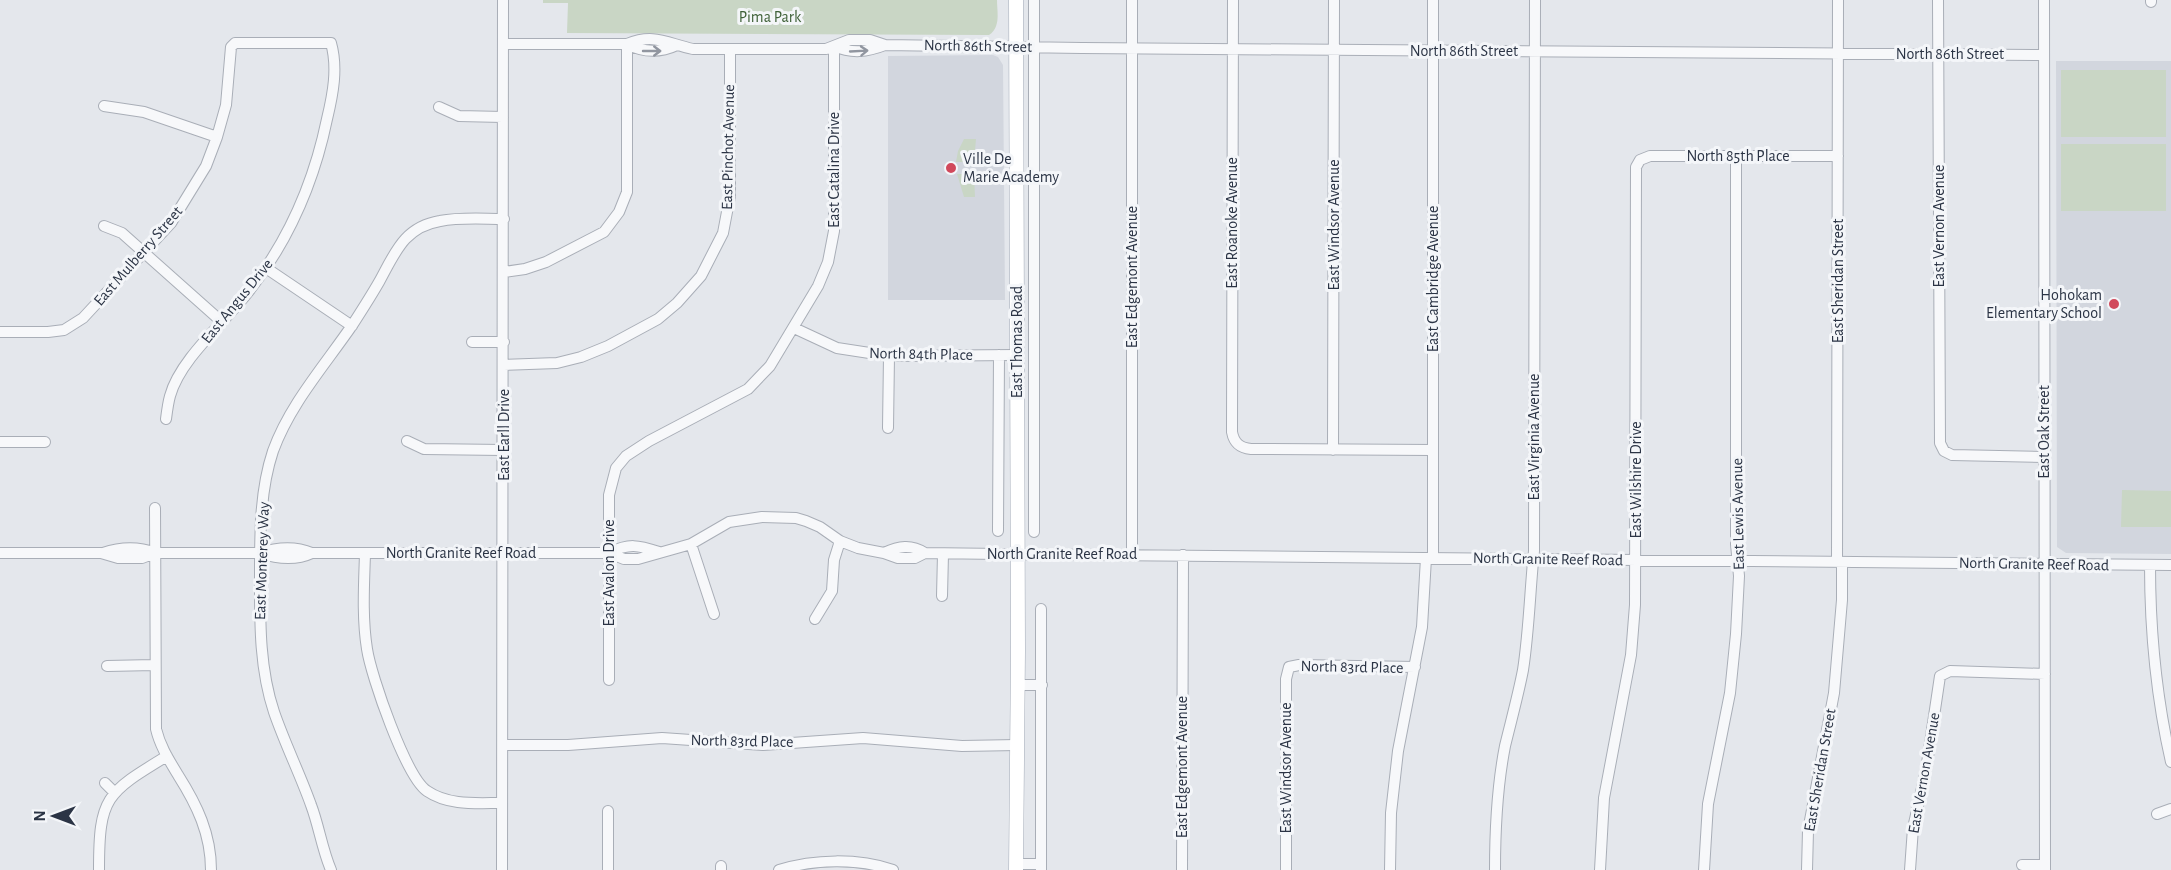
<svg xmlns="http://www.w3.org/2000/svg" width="2171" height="870" viewBox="0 0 2171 870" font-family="'Alegreya Sans',sans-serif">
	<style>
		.built { fill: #d2d6de }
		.green { fill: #c9d6c5 }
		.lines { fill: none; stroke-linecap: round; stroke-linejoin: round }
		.minor-casing { stroke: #a9aeb7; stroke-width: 12 }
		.major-casing { stroke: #a3abb8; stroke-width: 15 }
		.minor { stroke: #f7f8fa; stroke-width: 10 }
		.major { stroke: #fff; stroke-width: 14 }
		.oneway { stroke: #9196a0 }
		.poi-dot { fill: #d1495b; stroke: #f4f6f9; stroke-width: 2 }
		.labels { text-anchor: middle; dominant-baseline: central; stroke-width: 6; stroke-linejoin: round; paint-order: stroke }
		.park-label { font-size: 16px; fill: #3f6138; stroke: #f4f6f9 }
		.street-label { font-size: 16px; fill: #2b3445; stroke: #f4f6f9 }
		.poi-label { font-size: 16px; fill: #2b3445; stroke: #f4f6f9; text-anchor: start }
	</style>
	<rect width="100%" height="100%" fill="#e4e7ec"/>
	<path class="built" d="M993,55L998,57L1003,65L1005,300H888V56Z
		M2056,61H2171V554L2066,553L2057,547Z"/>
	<path class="green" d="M543,0H997C997,12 1001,27 989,35L567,33L568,3H543Z
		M2061,70H2166V137H2061Z
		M964,139H976L974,162H956L958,151Z
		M2061,144H2166V211H2061Z
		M957,174H974L975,197H964Z
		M2122,490L2171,491V527H2121Z"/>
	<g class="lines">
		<defs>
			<path id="minor" d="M1034,0V532
				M1132,0V555
				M1233,0L1232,432C1234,443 1240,448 1251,449L1433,450
				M1938,0L1940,443L1944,451L1952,455L2044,457
				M2044,0L2045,870
				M2151,0V2
				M504,44H627C654,33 666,43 693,49H826L849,40H870L885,45L1082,48L2044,55
				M627,44C644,53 660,53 677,45
				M834,46C852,54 867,52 885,45
				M104,106L144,112L217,137
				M439,107L459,116L503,117
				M104,226L122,233L222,322
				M266,268L352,326
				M504,272L525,269L546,262L604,232L619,212L627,192V44
				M794,328L837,348L889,356L1017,355
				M0,332H48L64,330L83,318L171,223L206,166L217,137L226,105L231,47L235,43H331C338,68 333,94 327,119C314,182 289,240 249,291C225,322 180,359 170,396C168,403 167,411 166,419
				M472,342H504
				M504,365L557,363L581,357L608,346L658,319L677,303L701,276L723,233L730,196V49
				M888,428L889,356
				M407,441L424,449L503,450
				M0,442H45
				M1333,450L1334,0
				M155,508L156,729C160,746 169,760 178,775C197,805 211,834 211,870
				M998,531L999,355
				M691,544L714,614
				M0,553H101L118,558H142L155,553H260C278,559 295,561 312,553
				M103,553C121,547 137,546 155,553
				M260,553C278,547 295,546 312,553H609L624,559H638L691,544L729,522L762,517L796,518L806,521L820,527L840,541L858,548L884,553L898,558H915L925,553L1001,554L2171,565
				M609,553C629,543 638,545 659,552
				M884,553C899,546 911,544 925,553
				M365,554C364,585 362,618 367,649C371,676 406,777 427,791C449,806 477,803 502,803
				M1433,558V0
				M1837,562L1838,0
				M2150,565C2150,632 2156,696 2171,762
				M942,596L943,554
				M815,619L832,591L834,560L840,541
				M107,666L154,665
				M609,680V495L616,468L626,456L649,441L748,389L770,366L818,286L828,262L834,231V46
				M1017,685H1042
				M503,745H568L662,738L763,745L863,738L962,746L1017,745
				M105,783L114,792
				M608,811V870
				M2157,814L2171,809
				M1016,864H1041
				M2022,865H2045
				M721,866V870
				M99,870C99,797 106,793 167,756
				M331,870C322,849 319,826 311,805C300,774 285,744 274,712C259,667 260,620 260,573C260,532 260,490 273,451C290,404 325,365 353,324C362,310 371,296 379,282C395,253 404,227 440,221C461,217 483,219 504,219
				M502,870L503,0
				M779,870C814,859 858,858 893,870
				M1041,870V609
				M1182,870L1183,555
				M1286,870V679L1289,667L1299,665L1415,667
				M1390,870L1391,813L1398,751L1422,627L1426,558
				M1495,870C1495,829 1497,787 1505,746C1511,721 1518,696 1523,670C1529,631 1530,590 1534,551L1535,0
				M1600,870L1604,798L1631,655L1635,605L1636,167L1640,160L1650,156H1838
				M1704,870L1708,804L1730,693L1736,634L1739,576L1736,544V156
				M1807,870L1808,831L1834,693L1842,600V562
				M1910,870L1913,828L1926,770L1940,676L1950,671L2045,674"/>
			<path id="major" d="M1016,0L1018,651L1016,870"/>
		</defs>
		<use href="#minor" class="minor-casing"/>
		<use href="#major" class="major-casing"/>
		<use href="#minor" class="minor"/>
		<use href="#major" class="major"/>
	</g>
	<defs><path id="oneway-shaft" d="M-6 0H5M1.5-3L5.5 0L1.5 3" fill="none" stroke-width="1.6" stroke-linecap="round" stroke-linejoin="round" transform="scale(1.5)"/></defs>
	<g class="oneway">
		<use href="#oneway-shaft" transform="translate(652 51)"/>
		<use href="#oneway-shaft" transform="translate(859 51) rotate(-3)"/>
	</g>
	<g class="poi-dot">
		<circle cx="951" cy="168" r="6"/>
		<circle cx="2114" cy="304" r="6"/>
	</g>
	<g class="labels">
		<g class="park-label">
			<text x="770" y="17">Pima Park</text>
		</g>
		<g class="street-label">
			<text transform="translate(978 46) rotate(1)">North 86th Street</text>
			<text x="1464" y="51">North 86th Street</text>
			<text x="1950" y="54">North 86th Street</text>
			<text transform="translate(728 147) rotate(-89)">East Pinchot Avenue</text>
			<text x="1738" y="156">North 85th Place</text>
			<text transform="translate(834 170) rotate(-90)">East Catalina Drive</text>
			<text transform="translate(1232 223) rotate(-90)">East Roanoke Avenue</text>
			<text transform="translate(1334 225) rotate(-90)">East Windsor Avenue</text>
			<text transform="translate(1939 226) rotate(-90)">East Vernon Avenue</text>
			<text transform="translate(138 256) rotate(-49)">East Mulberry Street</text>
			<text transform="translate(1132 277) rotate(-90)">East Edgemont Avenue</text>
			<text transform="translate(1433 279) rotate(-90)">East Cambridge Avenue</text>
			<text transform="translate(1838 281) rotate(-90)">East Sheridan Street</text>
			<text transform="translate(237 301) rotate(-51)">East Angus Drive</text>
			<text transform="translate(1017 342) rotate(-90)">East Thomas Road</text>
			<text transform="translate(921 354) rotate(1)">North 84th Place</text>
			<text transform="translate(2044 432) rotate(-90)">East Oak Street</text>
			<text transform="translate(504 435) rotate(-90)">East Earll Drive</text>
			<text transform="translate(1534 437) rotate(-90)">East Virginia Avenue</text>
			<text transform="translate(1636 480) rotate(-90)">East Wilshire Drive</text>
			<text transform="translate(1738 514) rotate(-91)">East Lewis Avenue</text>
			<text x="461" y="553">North Granite Reef Road</text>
			<text x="1062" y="554">North Granite Reef Road</text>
			<text transform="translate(1548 559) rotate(1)">North Granite Reef Road</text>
			<text transform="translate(262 561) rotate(-88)">East Monterey Way</text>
			<text transform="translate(2034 564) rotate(1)">North Granite Reef Road</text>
			<text transform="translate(609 573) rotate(-90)">East Avalon Drive</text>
			<text transform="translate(1352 667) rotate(1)">North 83rd Place</text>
			<text transform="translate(742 741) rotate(1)">North 83rd Place</text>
			<text transform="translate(1182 767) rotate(-90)">East Edgemont Avenue</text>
			<text transform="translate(1286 768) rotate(-90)">East Windsor Avenue</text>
			<text transform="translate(1820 770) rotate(-80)">East Sheridan Street</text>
			<text transform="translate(1924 773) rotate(-80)">East Vernon Avenue</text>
		</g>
		<g class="poi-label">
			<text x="963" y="159">Ville De<tspan x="963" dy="18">Marie Academy</tspan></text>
			<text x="2102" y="295" text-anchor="end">Hohokam<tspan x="2102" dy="18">Elementary School</tspan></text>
		</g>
	</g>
	<g transform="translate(54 816) rotate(270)" stroke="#f4f6f9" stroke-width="4.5" paint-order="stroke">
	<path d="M0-4.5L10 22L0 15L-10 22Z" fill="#2b3445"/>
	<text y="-9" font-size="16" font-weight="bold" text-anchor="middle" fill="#2b3445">N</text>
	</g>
</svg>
